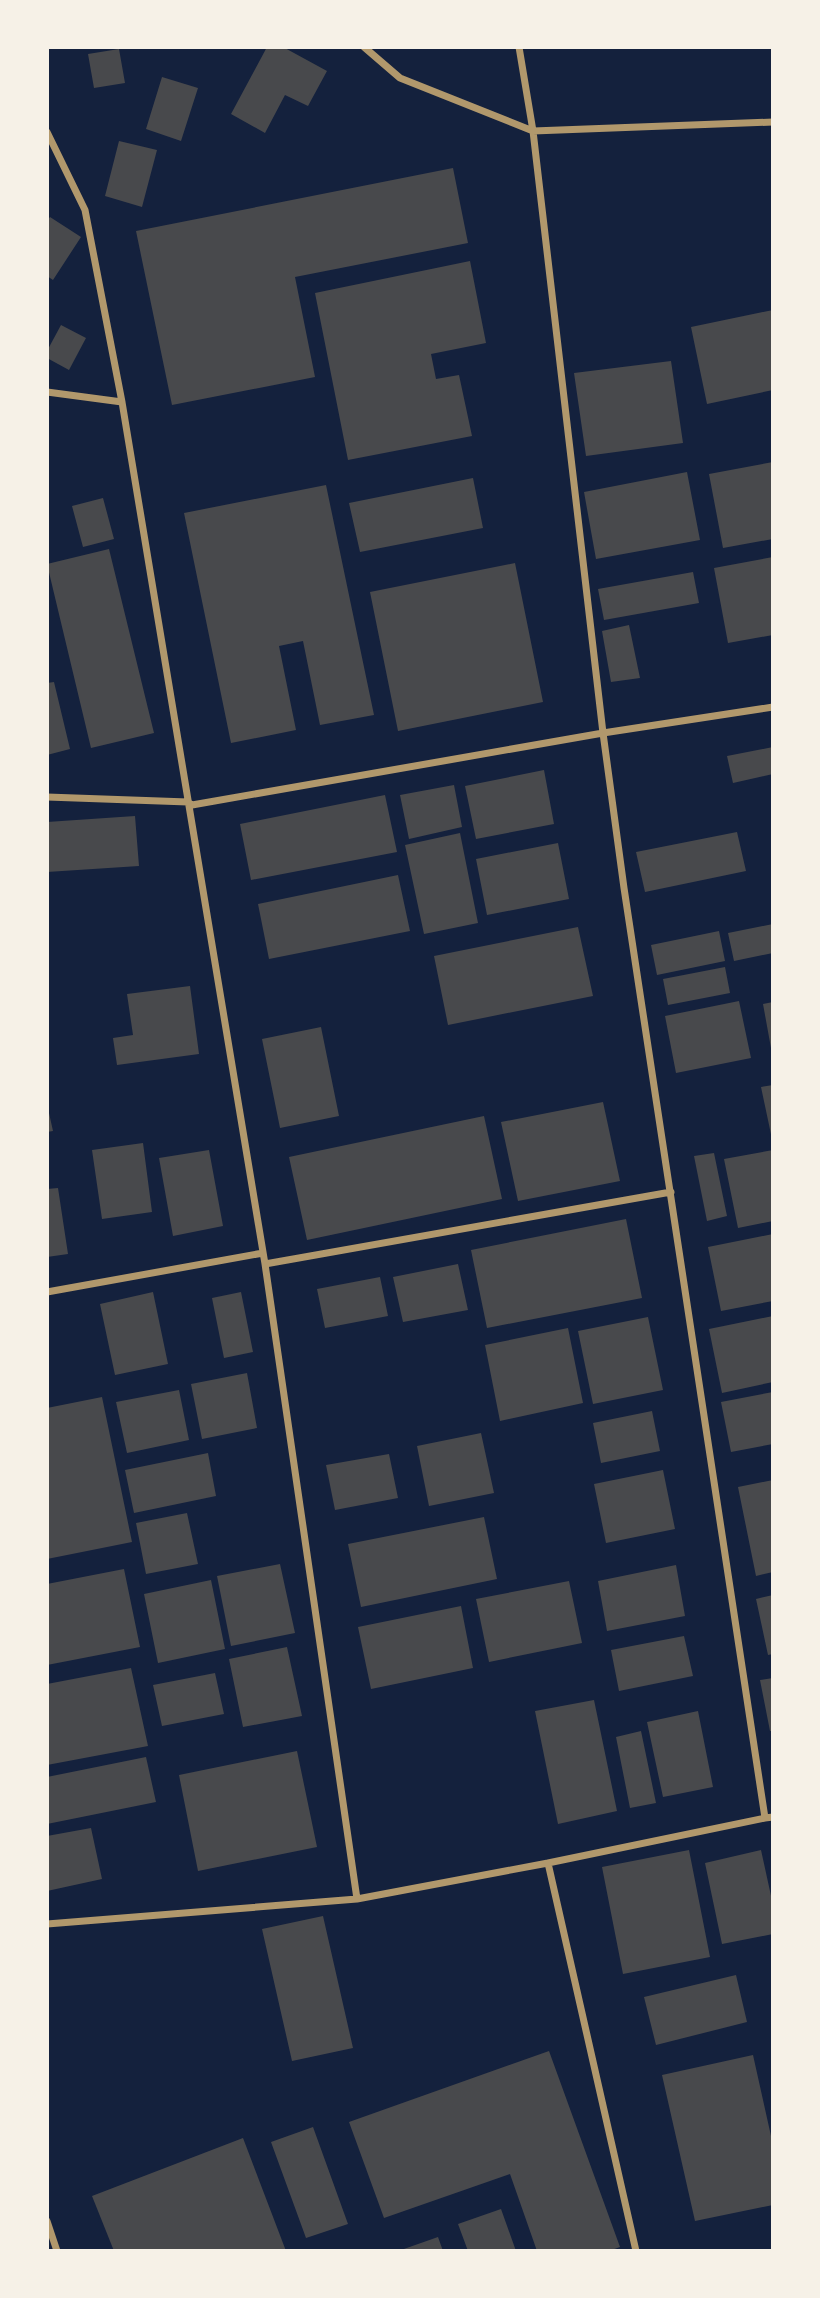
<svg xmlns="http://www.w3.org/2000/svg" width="820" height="2298" viewBox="0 0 820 2298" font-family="Bitter,serif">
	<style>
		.building { fill: #48494c }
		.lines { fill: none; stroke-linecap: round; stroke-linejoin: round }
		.minor { stroke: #b1986c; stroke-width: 7 }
	</style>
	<rect width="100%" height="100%" fill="#14213d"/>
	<path class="building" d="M267,47H283L327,71L308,106L285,95L265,133L231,114Z
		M119,49L125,83L94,88L88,54Z
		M162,77L198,88L181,141L146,129Z
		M119,141L157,150L142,207L105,196Z
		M453,168L468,243L295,277L315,377L172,405L136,231Z
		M50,217L81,237L53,280L47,276V221Z
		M470,261L486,343L431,354L436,379L459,375L472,436L348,460L315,293Z
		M773,310V390L707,404L691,327Z
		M61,325L86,338L69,370L47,358V351Z
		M671,361L683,443L586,456L574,373Z
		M773,462V539L723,548L709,474Z
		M687,472L700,540L596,559L584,492Z
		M473,478L483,528L360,552L349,503Z
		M326,485L374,715L320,725L303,641L279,646L296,730L231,743L184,513Z
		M103,498L114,539L83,547L72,506Z
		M109,549L154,733L91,748L47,564Z
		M773,557V635L728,643L714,568Z
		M515,563L543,702L398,731L370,592Z
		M693,572L699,603L604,620L598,589Z
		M629,625L640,678L611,682L602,631Z
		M54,682L70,749L47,755V683Z
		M773,747V774L733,783L727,756Z
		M544,770L554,824L476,839L465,786Z
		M454,785L462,827L409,839L400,795Z
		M385,795L397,852L251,880L240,824Z
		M135,816L139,866L47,872V822Z
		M737,832L746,871L645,892L636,852Z
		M460,833L478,923L424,934L405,845Z
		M558,843L569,899L487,915L476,859Z
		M398,875L410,931L269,959L258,904Z
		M773,924V953L734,961L728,933Z
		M578,927L593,996L448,1025L434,956Z
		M719,931L725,961L657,975L651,945Z
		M725,967L730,993L668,1005L663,979Z
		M190,986L199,1054L117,1065L113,1038L133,1035L127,994Z
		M739,1001L751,1058L676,1073L665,1016Z
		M773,1002V1048H771L763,1004Z
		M321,1027L339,1116L280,1128L262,1039Z
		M773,1085V1139H772L761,1087Z
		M603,1102L620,1181L518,1201L501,1122Z
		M47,1104L53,1131L47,1132Z
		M484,1116L502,1199L307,1240L289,1157Z
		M143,1143L152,1212L102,1219L92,1150Z
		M209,1150L223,1226L173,1236L159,1158Z
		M773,1150V1221L738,1228L724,1159Z
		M714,1153L727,1216L707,1221L694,1156Z
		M58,1188L68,1254L47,1257V1189Z
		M626,1219L642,1298L487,1328L471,1250Z
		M773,1234V1301L721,1311L708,1247Z
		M458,1264L468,1310L403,1322L393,1277Z
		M380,1277L388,1316L325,1328L317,1289Z
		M153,1292L168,1364L115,1375L100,1304Z
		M241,1292L253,1352L224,1358L212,1298Z
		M773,1316V1382L722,1393L709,1329Z
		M648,1317L663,1390L593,1404L578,1331Z
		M568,1328L583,1403L500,1421L485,1345Z
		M247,1373L257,1428L202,1439L191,1384Z
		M179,1390L189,1440L127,1453L116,1402Z
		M773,1392V1444L731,1452L721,1402Z
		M102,1397L132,1542L47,1559V1408Z
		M652,1411L660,1451L601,1463L593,1423Z
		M481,1433L494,1493L429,1506L417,1446Z
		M208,1453L216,1496L134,1513L125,1470Z
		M389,1454L398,1498L335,1510L326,1465Z
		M663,1470L675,1529L606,1543L594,1484Z
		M773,1480V1572L756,1576L738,1487Z
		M187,1513L198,1564L146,1574L136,1523Z
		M484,1517L497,1579L361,1607L348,1544Z
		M280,1564L295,1633L231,1646L217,1576Z
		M676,1565L685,1616L607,1631L598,1581Z
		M124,1569L140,1647L47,1665V1584Z
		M211,1580L225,1649L158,1663L144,1594Z
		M569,1581L582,1643L489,1662L476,1599Z
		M773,1595V1654L768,1655L756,1599Z
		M461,1606L473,1668L371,1689L358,1627Z
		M684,1636L693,1676L619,1691L611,1650Z
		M287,1647L302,1716L243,1727L229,1659Z
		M131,1668L148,1746L47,1765V1684Z
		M215,1673L224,1714L162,1726L153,1685Z
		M773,1678V1731H770L760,1680Z
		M594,1700L617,1811L558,1824L535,1711Z
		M698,1711L713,1787L663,1797L647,1722Z
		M641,1731L656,1803L630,1808L616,1737Z
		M297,1751L317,1847L198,1871L179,1775Z
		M146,1757L156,1802L47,1824V1777Z
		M91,1828L102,1879L47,1891V1836Z
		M689,1850L710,1957L623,1974L602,1867Z
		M761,1850L773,1905V1934L722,1944L705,1863Z
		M323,1916L353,2048L292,2061L262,1929Z
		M736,1975L747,2022L656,2045L644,1997Z
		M549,2051L620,2247L609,2251H537L510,2174L384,2218L349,2122Z
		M753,2055L773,2145V2205L695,2221L662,2075Z
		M313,2127L348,2224L306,2238L271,2142Z
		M243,2138L286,2251H114L92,2196Z
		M501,2209L516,2251H468L458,2224Z
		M438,2237L443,2251H401V2250Z"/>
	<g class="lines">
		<path class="minor" d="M364,47L400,78L533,131L773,122
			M519,47L533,131L603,733L624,888L765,1818L773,1817
			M47,132L85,210L122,402L47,392
			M122,402L265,1264L357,1899L548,1863L765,1818
			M47,797L188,802L192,805L603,733L773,707
			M265,1264L671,1192
			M47,1292L263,1253
			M548,1863L636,2251
			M47,1924L357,1899
			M47,2221L57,2251"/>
	</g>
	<rect width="820" height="2298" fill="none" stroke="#f6f1e7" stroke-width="98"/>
</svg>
